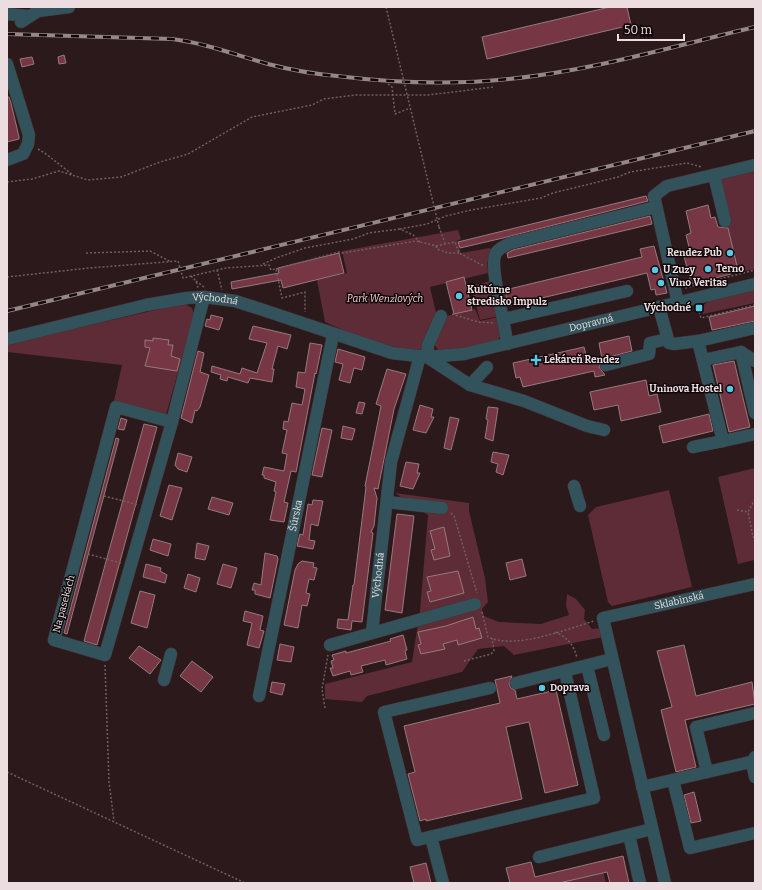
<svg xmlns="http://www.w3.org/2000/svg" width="762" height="890" viewBox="0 0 762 890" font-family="Bitter,serif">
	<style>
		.green { fill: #5d2c36 }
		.building { fill: #763644; stroke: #947b7f }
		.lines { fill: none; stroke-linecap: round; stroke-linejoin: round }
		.minor-casing { stroke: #473537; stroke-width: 13 }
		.path { stroke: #716062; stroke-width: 1.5; stroke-dasharray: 2 2; stroke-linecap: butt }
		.minor { stroke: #32535b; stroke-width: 12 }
		.rail-casing { stroke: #968688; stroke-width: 4 }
		.rail { stroke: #0e0608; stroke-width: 2.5; stroke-dasharray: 8; stroke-linecap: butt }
		.path-bridge { stroke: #716062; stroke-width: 1.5; stroke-dasharray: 2 2; stroke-linecap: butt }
		.poi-dot { fill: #57c9e2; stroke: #0e0608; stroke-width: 1.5 }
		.labels { text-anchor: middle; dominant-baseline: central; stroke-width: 3; stroke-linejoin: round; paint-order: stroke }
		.poi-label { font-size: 10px; font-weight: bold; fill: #ecdee0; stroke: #0e0608; text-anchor: start }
		.park-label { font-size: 10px; font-style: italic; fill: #f7cdd3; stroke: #0e0608 }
		.street-label { font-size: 10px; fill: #ecdee0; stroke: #0e0608 }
	</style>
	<rect width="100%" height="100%" fill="#2c191c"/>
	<path class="green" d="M755,167V269L731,274L729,267L737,265L727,225L720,175Z
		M458,230L461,239L457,241L461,253L490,248L491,250L487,264L488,273L430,287L437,317L425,346L420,350L400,348L364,340L325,322L317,280L347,273L342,251Z
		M491,281L499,316L480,320L471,286Z
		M755,289V303L703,314L701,307L710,300Z
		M177,305H187L192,308L194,315L166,415L114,401L122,365L7,352V344Z
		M475,309L480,321L498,317L501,335L496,342L440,352L432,342L443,317Z
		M755,468V564L754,560L738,564L718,477Z
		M669,490L692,587L612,606L608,602L588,515L596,507Z
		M395,493L469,503V511L485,578L488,602L482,609L484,616L499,622L541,624L569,615L566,606L567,594L576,599L585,610L584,619L592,629L602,628L603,637L514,655L504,646L478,649L462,672L367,696L362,702L325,699V684L412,662L420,611L428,515Z
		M601,862L606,883H559L597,874Z"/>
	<path class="building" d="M610,7H627L631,25L487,59L482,37Z
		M64,55L66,63L59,64L58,57Z
		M32,57L34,64L22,67L20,59Z
		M7,97H9L11,103L19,137V139L7,142Z
		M646,196L648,201L503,238L460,248L458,242Z
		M708,205L711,218L715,217L718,227L728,228L737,266L729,267L731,274L691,284L683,252L690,251L686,235L691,233L686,211Z
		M650,216L652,224L508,258L507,253L513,250Z
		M654,246L667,293L656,295L655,289L651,290L647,273L508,306L505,290L642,257L640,249Z
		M339,253L344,273L283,288L281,280L232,289L231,282L279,273L278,268Z
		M464,277L472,310L454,314L446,282Z
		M755,306V321L712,330L709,317Z
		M211,315L223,318L219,330L205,326L207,319L210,320Z
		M253,326L291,335L287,349L278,346L272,369H274L272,382L250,378L248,383L228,377L227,381L220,379L221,375L211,372L212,366L240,374L242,368L257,373L267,343L249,339Z
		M629,336L632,351L602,359L599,343Z
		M153,338L169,340L168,345H173L171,356L180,359L177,371L145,366L150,348L145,347V340L153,341Z
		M310,343L322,345L316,374L315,373L296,472L291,471L284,502L288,503L284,522L270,520L276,492L274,491L276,482L264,478V475H262L264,467L284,471L287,454L282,453L287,430L283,429L284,421L288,422L292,403L302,405L305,389L296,387L298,372L305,373Z
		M584,347L588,363L601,360L599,367L605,375L595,377L594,371L523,387L520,377L516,378L513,363Z
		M338,349L365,357L362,370L354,368L350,383L339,380L343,364L335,362Z
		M198,351L204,353L200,372L209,375L200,407L197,411L195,410L192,423L181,418Z
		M734,361L750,427L729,432L713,365Z
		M387,369L406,374L394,409L378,489L374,488L377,498L374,526L371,532L373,533L362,622L352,621L351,630L337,628L338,619L348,620L353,585H354L366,487L365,486L381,406L376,404Z
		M646,380L649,396L657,394L661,412L621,421L618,405L594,410L590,392Z
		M359,402L365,403L362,414L356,413Z
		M420,405L433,409L431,417H434L426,433L413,430Z
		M488,407L498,408L493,441L485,438L488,420L486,419Z
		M709,414L713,431L663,443L659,426Z
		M450,417L459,419L451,450L444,448Z
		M121,418L127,420L124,430L118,429Z
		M144,424L157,427L97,645L84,641Z
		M343,426L355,429L352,440L341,438Z
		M322,428L332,430L322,477L312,475Z
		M116,438L119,439L67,634L64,633Z
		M493,452L509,455L503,475L496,472L498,464L491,462Z
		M178,453L192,457L187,472L178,469L175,465Z
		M406,462L419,464L417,473H420L413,489L400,486Z
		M169,485L182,488L172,520L160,516Z
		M212,497L233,503L229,515L208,509Z
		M313,500L323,501L318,526L311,524L309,540L315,541L313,549L297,546L300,534L303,535L308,504L312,505Z
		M397,514L414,516L402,613L385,610Z
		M444,527L450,556L434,560L431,550L435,549L430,531Z
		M153,539L171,544L168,556L150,550Z
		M197,543L209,546L205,560L195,558Z
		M265,553L277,556L278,559L270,598L255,594V590H252L254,583L261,585Z
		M522,559L526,576L510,580L506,563Z
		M302,561L314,563L313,567L317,568L314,580L309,579L306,593L310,594L307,606L302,605L298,628L284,625L295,570L298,564Z
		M146,564L161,568L160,571L167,575L165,583L143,577Z
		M223,564L237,568L231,588L217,584Z
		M458,571L464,593L430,602L427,592L431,591L427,577Z
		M188,574L200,578L196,592L184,588Z
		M140,591L155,595L147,628L131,623Z
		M245,611L263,616L260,630L264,631L259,648L247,645L252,623L243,621Z
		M473,617L476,629L479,628L482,638L458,645L457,640L443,644L445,649L421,654L418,645L421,644L418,632L446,626Z
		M403,635L407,650L405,651L407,659L386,665L385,660L361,666L363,672L351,675L350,671L333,676L330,668H333L331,661L334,660L332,655L346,651V653L391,641L390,639Z
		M280,644L294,647L291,662L277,660Z
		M684,645L696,696L752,682L755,704L685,720L696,767L676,772L661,710L672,707L657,651Z
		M139,646L161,660L150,674L129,658Z
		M192,661L213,677L201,692L180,676Z
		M512,676L509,684L511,688L515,690L517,699L556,690L578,785L545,793L529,722L506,727L522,799L426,821V819L420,821L408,774L415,772L404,726L500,703L495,680Z
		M272,682L285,684L282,695L270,692Z
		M694,792L701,821L691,823L684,795Z
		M623,856L629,883H610L607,872L559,883H510L506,868L531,862L535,877Z
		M426,863L431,883H414L410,867Z"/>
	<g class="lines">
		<defs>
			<g id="minor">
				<path d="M7,14L28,16"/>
				<path d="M21,22L38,11L69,7"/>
				<path d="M7,64L29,135L28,144L23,154L7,160"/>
				<path d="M714,175L725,221"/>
				<path d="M678,303L654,196L667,186L755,165"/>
				<path d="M659,307L669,343L674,344L698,341L723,441L755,434"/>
				<path d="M504,319L627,291"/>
				<path id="s1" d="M7,339L146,305L187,298L204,297L235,301L254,307L392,353L427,357L470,385L524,401L587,426L604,430"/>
				<path d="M698,341L755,328"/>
				<path d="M507,344C506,324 488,266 496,253C499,248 506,245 511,243L656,207"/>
				<path d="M741,352L755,361"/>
				<path id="s2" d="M427,357L464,354L755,284"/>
				<path d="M427,357L428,345L441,316"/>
				<path d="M703,360L741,352L755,413"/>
				<path d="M606,365L649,354L650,343L667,339"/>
				<path d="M470,385L487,367"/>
				<path d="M172,422L116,407L54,640L105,655L172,422L204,297"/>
				<path d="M693,447L723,441"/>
				<path d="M574,486L580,506"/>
				<path d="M387,502L442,508"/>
				<path id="s3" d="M372,632L391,462L420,356"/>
				<path d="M330,645L475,604"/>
				<path d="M587,666L604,735"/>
				<path d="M164,680L171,654"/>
				<path d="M516,683L612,659"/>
				<path d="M490,688L384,712L417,840L594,798L565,672"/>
				<path id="s4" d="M259,696L333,335"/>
				<path d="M755,757L752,762L755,777"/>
				<path d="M707,772L696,727L755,713"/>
				<path d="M673,780L690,848L755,833"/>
				<path d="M642,787L755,761"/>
				<path d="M629,835L640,883"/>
				<path d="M431,837L443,883"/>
				<path d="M539,857L652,829"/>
				<path id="s5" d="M665,883L603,618L755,584"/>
			</g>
		</defs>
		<use href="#minor" class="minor-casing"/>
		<path class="path" d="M388,84L392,87L395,114L410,108
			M38,149L46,154L73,175
			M7,182L32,179L59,171L88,180L121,177L160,162L188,154L252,117L312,105L324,99L356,95H428L494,87
			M439,227L445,243
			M420,242L413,235L400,229L427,224L446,216L471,210L541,198L553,193L618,177L630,172L687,163L702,167
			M436,246L437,249L448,253H459
			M86,253L150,251L171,262
			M263,264L276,258L305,248L353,239L369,233L400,229
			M276,269L339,252L343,253L416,241L436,246L455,242L459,253L484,266
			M217,270L222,290
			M191,276L196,281L198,288
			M7,277L89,268L178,261L183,278L226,268L269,265L271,270L276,269L282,298L305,292V312
			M196,281L204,287
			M685,288L755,270
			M698,308L701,318L755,305
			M452,314L478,322L493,323
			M104,496L139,505
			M755,499L748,512L753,537H755
			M737,510L748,512
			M451,513L454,516L477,593
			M88,554L121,563
			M482,612L488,637C515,650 567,629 594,621
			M555,632C567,637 574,645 577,658
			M464,661L491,654L494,651L492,638
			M105,665L109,782L114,821
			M325,708L322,689L328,655
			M7,772L245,883"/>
		<use href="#minor" class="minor"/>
		<defs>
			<path id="rail" d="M7,34L172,39C205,43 236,55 268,64C291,70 314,74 337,76C394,83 452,85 509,79C592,71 674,46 755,27
				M7,311L755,131"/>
		</defs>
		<use href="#rail" class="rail-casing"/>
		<use href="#rail" class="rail"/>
		<path class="path-bridge" d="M386,7L439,227"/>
	</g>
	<g class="poi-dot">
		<circle cx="730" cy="253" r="4"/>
		<circle cx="708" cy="269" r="4"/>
		<circle cx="655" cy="270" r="4"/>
		<circle cx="661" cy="283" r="4"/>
		<circle cx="459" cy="296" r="4"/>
		<rect x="695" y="304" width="8" height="8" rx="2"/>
		<path d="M534 354h4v4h4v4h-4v4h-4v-4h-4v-4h4z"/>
		<circle cx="730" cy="389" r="4"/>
		<circle cx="542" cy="688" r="4"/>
	</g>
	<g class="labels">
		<g class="poi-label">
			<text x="722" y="253" text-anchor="end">Rendez Pub</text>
			<text x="716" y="269">Terno</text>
			<text x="663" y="270">U Zuzy</text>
			<text x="669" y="283">Vino Veritas</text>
			<text x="467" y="290">Kultúrne<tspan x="467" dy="12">stredisko Impulz</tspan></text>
			<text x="691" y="308" text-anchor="end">Východné</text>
			<text x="544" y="360">Lekáreň Rendez</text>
			<text x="722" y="389" text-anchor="end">Uninova Hostel</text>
			<text x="550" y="688">Doprava</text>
		</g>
		<g class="park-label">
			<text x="385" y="299">Park Wenzlových</text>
		</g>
		<g class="street-label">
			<text stroke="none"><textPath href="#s1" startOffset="213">Východná</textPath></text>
			<text stroke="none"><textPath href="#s2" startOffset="168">Dopravná</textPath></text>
			<text stroke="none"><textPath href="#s4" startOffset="184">Šúrska</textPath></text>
			<text stroke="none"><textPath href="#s3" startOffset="57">Východná</textPath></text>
			<text stroke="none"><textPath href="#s5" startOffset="350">Sklabinská</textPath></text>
			<text transform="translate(64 604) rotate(-75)">Na pasekách</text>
		</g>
	</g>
	<rect width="762" height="890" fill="none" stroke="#ecdee0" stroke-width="16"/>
	<path d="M618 34v6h66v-6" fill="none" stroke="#ecdee0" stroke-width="2"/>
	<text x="624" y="34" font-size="12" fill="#ecdee0" stroke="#0e0608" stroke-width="3" paint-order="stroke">50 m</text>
</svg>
